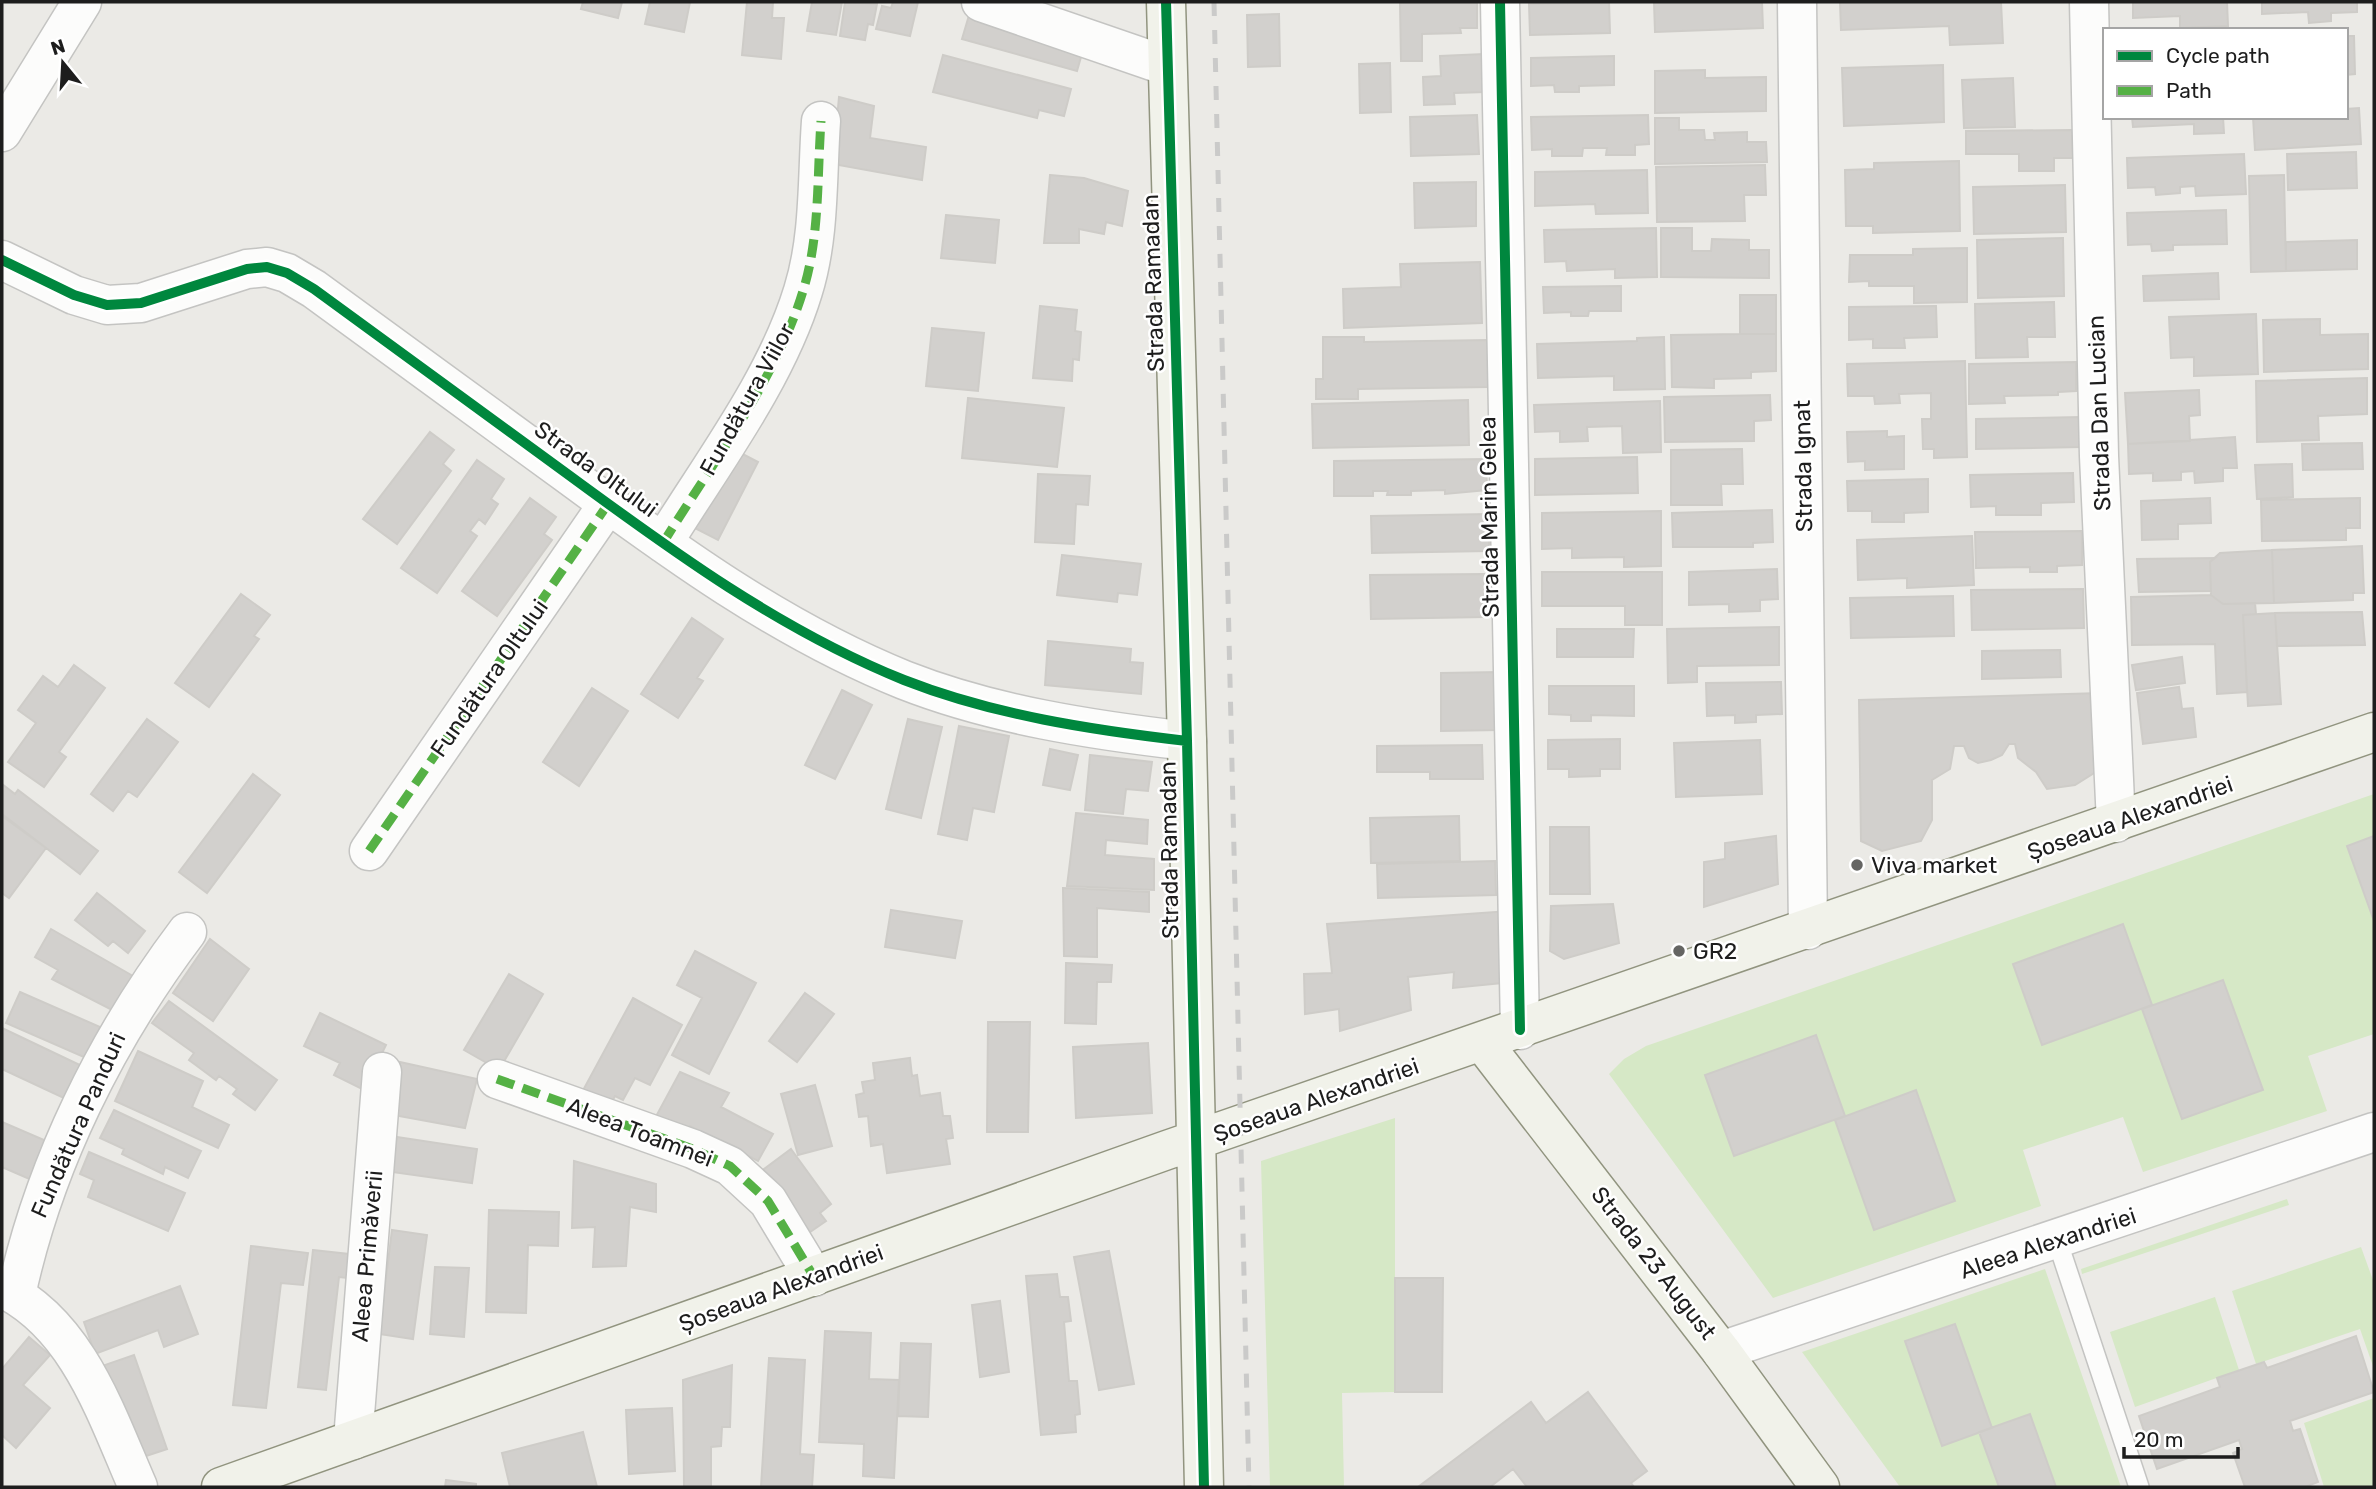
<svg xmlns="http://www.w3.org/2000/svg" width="2376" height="1489" viewBox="0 0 2376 1489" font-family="Rubik,sans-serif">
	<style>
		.grass { fill: #d6e8c6; fill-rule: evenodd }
		.building { fill: #d2d0cd; stroke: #ceccc8; stroke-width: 2 }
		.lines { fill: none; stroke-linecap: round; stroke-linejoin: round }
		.lane-casing { stroke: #c4c4c2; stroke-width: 22 }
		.street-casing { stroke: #c4c4c2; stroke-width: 41 }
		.secondary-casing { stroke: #91947f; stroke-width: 41 }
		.lane { stroke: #fcfcfb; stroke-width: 19 }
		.street { stroke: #fcfcfb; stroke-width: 38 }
		.secondary { stroke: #f1f2ea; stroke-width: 38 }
		.rail { stroke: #cacac9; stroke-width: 5; stroke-dasharray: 14 14; stroke-linecap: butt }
		.quiet { stroke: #55b145; stroke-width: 9; stroke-dasharray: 18 9; stroke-linecap: butt }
		.cycleway-casing { stroke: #fff; stroke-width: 15 }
		.cycleway { stroke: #00873e; stroke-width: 10 }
		.poi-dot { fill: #656563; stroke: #fff; stroke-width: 2.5 }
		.labels { text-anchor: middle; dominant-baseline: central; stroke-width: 5; stroke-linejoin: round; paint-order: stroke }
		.street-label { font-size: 23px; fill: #1d1d1d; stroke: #fff }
		.poi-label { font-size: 23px; fill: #1d1d1d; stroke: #fff; text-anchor: start }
	</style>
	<rect width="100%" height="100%" fill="#ebeae6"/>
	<path class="grass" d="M2374,794V836L2347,846L2374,921V1034L2308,1056L2327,1111L2143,1172L2123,1117L2023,1150L2041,1206L1773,1298L1609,1074L1624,1059L1646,1046ZM2123,925L2152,1005L2223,981L2263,1090L2182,1119L2142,1009L2042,1045L2013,965ZM1916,1091L1955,1201L1874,1230L1835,1120L1734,1156Z
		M1395,1118V1392L1342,1393L1344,1487H1270L1261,1161Z
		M2287,1199L2289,1205L2082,1274L2081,1269Z
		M2361,1247L2374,1283V1369L2360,1329L2256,1364L2232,1291Z
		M2045,1269L2121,1487H2056L2030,1415L1992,1428L1955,1324L1905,1342L1942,1445L1979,1432L1999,1487H1900L1802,1352Z
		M2215,1297L2239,1370L2135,1407L2110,1332Z
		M2374,1398V1487H2324L2304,1423Z"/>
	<path class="building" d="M583,2H622L618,18L581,9Z
		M650,2H690L684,32L645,24Z
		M747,2H773L772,18H784L781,59L742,55Z
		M812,2H842L836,35L807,31Z
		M845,2L877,4L873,25L868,24L865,40L840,36Z
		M893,2H918L910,36L876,29L882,6L891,8Z
		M1477,2V28H1460L1461,33L1422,34V61H1401L1400,3Z
		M1609,2L1610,33L1530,35L1529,4Z
		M1654,2H1762L1763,28L1655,32Z
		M1840,2H2001L2003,43L1950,45L1949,26L1841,30Z
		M2133,2H2227L2228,26L2180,28V16L2133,18Z
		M2262,2H2357V12L2331,13V21L2309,23L2308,12L2262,14Z
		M970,12L1085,43L1077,71L962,39Z
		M1279,14L1280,66L1248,67L1247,15Z
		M2346,36H2354L2355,74L2346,75Z
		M1484,54L1485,92L1454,93L1455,104L1424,105L1423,77L1441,76L1440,56Z
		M943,55L1071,89L1064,116L1039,110L1037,118L933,92Z
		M1614,56V85L1579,86V92H1555L1554,85L1531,86V58Z
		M1390,63L1391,112L1360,113L1359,64Z
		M1943,65L1944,122L1844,126L1842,68Z
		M1705,70V78L1766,77V111L1655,113V71Z
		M2013,78L2015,127L1964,128L1962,80Z
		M839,97L874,106L870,138L926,147L922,180L833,164Z
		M2359,108L2361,144L2255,150L2253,117H2346V109Z
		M1477,115L1479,154L1411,156L1410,117Z
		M1648,115L1649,144L1635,145V155H1606L1607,148H1583L1582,156H1552V149L1532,150L1531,117Z
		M2132,117H2223L2224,133L2194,134V124L2133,127Z
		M1655,118H1679V130H1704L1705,140H1715L1714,133L1747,132V142H1766L1767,162L1655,164Z
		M2072,130L2073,158H2054V171H2019V154H1966V131Z
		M2356,152L2357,188L2288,190L2287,154Z
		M2244,154L2246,194L2196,196L2195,186L2180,187V193L2156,195L2155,187L2128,188L2127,158Z
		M1959,161L1960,231L1873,233V226H1846L1845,170L1874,169V163Z
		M1765,165L1766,195H1744L1745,221L1657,222L1656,167Z
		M1647,170L1648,213L1596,214L1595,204L1535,206V172Z
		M1050,175L1084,178L1128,191L1122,226L1106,222L1104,234L1079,229V243H1044Z
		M2284,175L2286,271L2251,272L2249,176Z
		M1476,182V226L1415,228L1414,183Z
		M2065,185L2066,232L1974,234L1973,187Z
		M2226,210L2227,244L2173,245V250L2152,251L2151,244L2128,245L2127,213Z
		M946,215L999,220L995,263L941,258Z
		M1656,228L1657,277L1615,278V269L1567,271L1566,261L1545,262L1544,230Z
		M1661,228H1692V251H1711L1712,239L1749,240V250H1769V278L1661,277Z
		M2063,238L2064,296L1978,298L1977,240Z
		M2357,240V269L2286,271V242Z
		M1967,248V302L1914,303V286H1869V281L1849,282L1850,255H1913V249Z
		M1480,262L1482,323L1344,328L1343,289L1401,287L1400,264Z
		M2218,273L2219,299L2144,301L2143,276Z
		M1621,286V311H1589L1588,316H1571V312L1544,313L1543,287Z
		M1740,295H1776V334H1740Z
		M2054,302L2055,337H2027L2028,357L1976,358L1975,304Z
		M1040,306L1077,310L1075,331L1081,332L1079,360L1073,359L1072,381L1033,378Z
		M1936,306L1937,337L1904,338L1905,348H1873V339L1849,340V307Z
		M2256,314L2258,374L2194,376V357L2171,358L2169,317Z
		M2320,319V335L2368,334V369L2264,372L2263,320Z
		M932,328L984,333L978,391L926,386Z
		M1740,334H1776V371L1751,372V378L1714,379V388L1672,387L1671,335Z
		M1323,337H1364V342L1488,340V387L1358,389V399H1316V379H1323Z
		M1664,337L1665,389L1614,390V376L1538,378L1537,344L1637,341V338Z
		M1965,361L1967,457L1934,458V449H1923L1922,419H1931V393L1899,394L1900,403L1875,404L1874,396H1848L1847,364Z
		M2076,362V391L2058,392V395L2004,396L2005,403L1969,404V364Z
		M2367,378V414L2318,416L2319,440L2257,442L2256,381Z
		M2199,390L2200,415L2189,416L2190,441L2128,444L2125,393Z
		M1770,395L1771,420L1754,421V441L1665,442L1664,397Z
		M968,398L1064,408L1057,467L962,458Z
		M1468,400L1469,445L1313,448L1312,404Z
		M1660,401L1661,452L1623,453L1622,426L1587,427L1588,441L1560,442V431L1535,432L1534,405Z
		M2081,417V447L1976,449V419Z
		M1887,431V437L1904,436V469L1865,470V461L1848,462L1847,432Z
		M430,432L454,450L443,464L451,471L397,544L363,519Z
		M2235,437L2237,468H2223V481L2195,483L2194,471L2181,472V480L2153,481V473L2129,474L2128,444Z
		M2362,443L2363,469L2303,470L2302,444Z
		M731,448L758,462L718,540L691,526Z
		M1742,449L1743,484H1721L1722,505H1671V450Z
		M1637,457L1638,493L1535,495V459Z
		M1486,459L1487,490L1445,494V490L1411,491V495H1387L1388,491H1373V496H1334V461Z
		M477,460L504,479L491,499L498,504L485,524L479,519L470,531L477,536L437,593L401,568Z
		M2292,464L2293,497L2257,499L2255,465Z
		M2073,473L2074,502L2041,503V515H1996V506L1971,507L1970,475Z
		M1038,474L1090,476L1088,505L1076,504L1074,544L1035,542Z
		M1928,479V512L1904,513V522H1872V511H1848L1847,481Z
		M530,498L556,517L544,534L552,540L497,616L462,591Z
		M2210,498L2211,523L2178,524V539L2142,540L2141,501Z
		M2360,498V528H2346V540L2262,541L2261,500Z
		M1772,510L1773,542L1753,543V547H1673L1672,513Z
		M1661,511V566L1624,567V557L1572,558V548L1542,549V513Z
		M1489,514V551L1372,553L1371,516Z
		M2082,531V565L2057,566V572H2030V567L1976,568L1975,532Z
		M1972,536L1974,585L1907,588V578L1858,580L1857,540Z
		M2362,546L2364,593H2353V600L2274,603L2272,550Z
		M2272,550L2274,603L2223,604L2211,595L2210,562L2220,553Z
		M1062,555L1141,564L1137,595L1118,593L1117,602L1057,595Z
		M2215,558L2210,562L2211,591L2139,592L2137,559Z
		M1777,569L1778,599L1760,600V611L1729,612V604L1689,605V572Z
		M1542,572H1662V625H1625V606H1542Z
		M1484,574L1485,617L1371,619L1370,575Z
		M2083,589L2084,628L1972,630L1971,590Z
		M241,594L270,615L254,636L259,639L209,707L175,683Z
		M2211,595L2223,604L2255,603L2256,614L2243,615L2247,692L2217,694L2215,644L2132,645L2131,597Z
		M1953,596L1954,636L1851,638L1850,598Z
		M2362,612L2365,645L2277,646L2275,613Z
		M2275,613L2281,704L2248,706L2243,615Z
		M692,618L723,639L697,678L703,681L678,718L641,694Z
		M1779,627V665L1697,666V682L1668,683L1667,629Z
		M1557,629H1634L1633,657H1557Z
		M1048,641L1131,649L1130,662L1143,663L1141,694L1045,685Z
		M2060,650L2061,677L1982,679V651Z
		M2182,657L2185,683L2136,690L2132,665Z
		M74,665L105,688L59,752L66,757L44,787L8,762L36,723L18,710L43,676L58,687Z
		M1500,672V730L1441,731V673Z
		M1781,682L1782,714L1756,715V722L1735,723V715L1707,716L1706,683Z
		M1549,686H1634V716L1591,715V721H1571V715L1549,714Z
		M2179,687L2182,709L2193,708L2196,737L2143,744L2137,693Z
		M592,688L628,711L579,786L543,762Z
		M842,690L872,705L835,779L805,765Z
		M2101,693L2102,754L2094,773L2075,785L2047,789L2036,772L2018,758L2015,744H2009L2002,755L1991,760L1978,763L1969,758L1964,746H1954L1950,769L1932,780V820L1921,841L1882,851L1861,841L1859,700Z
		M147,719L178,742L137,797L128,791L113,811L91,794Z
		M908,719L942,727L921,818L886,809Z
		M959,726L1009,736L994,812L973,808L967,840L938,834Z
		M1620,739V769H1600V776L1569,777V769H1548V740Z
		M1760,740L1762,794L1676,797L1674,743Z
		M1482,745L1483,779H1430V772H1377V746Z
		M1050,749L1078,755L1070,790L1043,785Z
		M1090,755L1152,762L1148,791L1126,789L1123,814L1085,810Z
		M253,774L280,795L207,893L179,872Z
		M2,784L15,794L18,790L98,851L80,874L2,814Z
		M1076,813L1148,820L1147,844L1106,840L1105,855L1154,859V890L1067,886Z
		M2,816L46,848L9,898L2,893Z
		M1459,816L1460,861L1371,863L1370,818Z
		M1550,827H1589L1590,894H1550Z
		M1776,836L1778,884L1704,907V862L1725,859V843Z
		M2374,836V921L2347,846Z
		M1495,861L1496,895L1378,898L1377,864Z
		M1063,888L1149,892V912L1097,908V957L1064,956Z
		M97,893L145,931L128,953L113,941L108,946L75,920Z
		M1613,904L1619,943L1564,959L1550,951L1551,906Z
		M891,910L962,921L955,958L885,947Z
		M1509,911L1512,982L1453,988L1454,972L1408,977L1411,1010L1340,1031L1339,1009L1305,1014L1304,974L1332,973L1327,924Z
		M2123,924L2152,1005L2042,1045L2013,964Z
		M51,929L133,976L112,1010L52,979L58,970L35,957Z
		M210,939L249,969L213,1021L173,993Z
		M695,951L756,983L709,1074L672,1055L702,998L677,985Z
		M1066,963L1112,965L1111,982H1097L1096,1024L1065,1023Z
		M509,974L543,994L499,1070L464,1050Z
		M2223,980L2263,1090L2182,1119L2142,1009Z
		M20,992L100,1027L86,1058L6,1023Z
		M805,993L834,1014L797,1062L769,1041Z
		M633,998L682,1025L650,1085L635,1078L623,1100L615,1096L608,1109L581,1094Z
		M169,1001L277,1080L255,1110L233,1094L237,1089L219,1076L216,1080L189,1060L194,1053L152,1023Z
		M320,1013L386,1045L364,1090L334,1075L340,1063L304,1046Z
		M988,1022H1030L1028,1132H987Z
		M2,1028L84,1067L68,1100L2,1069Z
		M1816,1035L1845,1116L1734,1156L1705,1075Z
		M1148,1043L1152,1113L1076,1118L1073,1047Z
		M138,1051L203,1081L192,1107L229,1125L218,1148L115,1101Z
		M910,1058L912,1076L917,1075L920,1096L940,1093L943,1116H950L953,1138L946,1139L950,1164L887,1173L883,1144L871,1146L868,1116L859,1117L856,1095L864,1093L862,1082L875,1080L873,1063Z
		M400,1062L477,1079L465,1128L388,1114Z
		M680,1072L729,1093L721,1107L773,1134L758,1161L690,1126L684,1136L653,1122Z
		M815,1085L832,1146L798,1155L781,1094Z
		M1916,1090L1955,1201L1874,1230L1835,1120Z
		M114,1110L201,1151L188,1178L165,1167L163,1174L122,1154L124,1149L100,1138Z
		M2,1122L51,1143L34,1181L2,1167Z
		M397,1137L477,1149L472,1183L392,1172Z
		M791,1149L831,1204L820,1213L826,1221L803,1237L756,1175Z
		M89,1152L185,1193L168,1231L88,1197L94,1180L80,1174Z
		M574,1161L656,1184V1212L630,1207L626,1266L593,1267L595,1227L572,1228Z
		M489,1210L559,1212L558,1246L528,1245L526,1313L486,1312Z
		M392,1230L427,1235L413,1339L379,1334Z
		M251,1246L308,1253L303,1285L281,1283L266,1408L233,1405Z
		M313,1250L358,1255L356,1279L339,1277L326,1390L298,1387Z
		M1109,1251L1134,1384L1099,1390L1074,1257Z
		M435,1267L469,1268L464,1337L430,1334Z
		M1057,1274L1060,1297H1068L1071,1321L1064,1322L1069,1381H1077L1080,1414L1075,1415L1076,1432L1041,1435L1026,1276Z
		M1395,1278H1443L1442,1392H1395Z
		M180,1286L198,1334L164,1347L158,1330L95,1354L84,1322Z
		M1000,1301L1009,1372L980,1377L972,1305Z
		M1955,1324L1992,1428L1942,1446L1905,1341Z
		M825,1331L871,1333L869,1379L899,1380L894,1478L863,1476L864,1444L819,1442Z
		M2356,1336L2374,1392L2290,1421L2293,1431L2300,1429L2318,1482L2305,1487H2245L2233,1453L2242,1449L2239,1440L2157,1469L2139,1416L2220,1387L2217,1378L2264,1362L2267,1368Z
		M29,1337L50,1355L23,1385L50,1408L16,1448L2,1435V1369Z
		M901,1343L931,1344L928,1417L898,1416Z
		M134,1355L167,1449L134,1460L102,1366Z
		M769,1358L805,1360L800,1454L814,1455L812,1487H761Z
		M732,1365L730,1427H722L721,1446L711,1447V1487H684L683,1380Z
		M1588,1392L1647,1471L1631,1483L1634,1487H1527L1513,1469L1490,1487H1418L1531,1402L1546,1423Z
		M672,1408L675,1471L629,1474L626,1410Z
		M2030,1414L2056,1487H1999L1979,1432Z
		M583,1432L597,1487H510L502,1453Z
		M446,1480L476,1484V1487H445Z"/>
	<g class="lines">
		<defs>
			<path id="lane" d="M2057,1240L2139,1487"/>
			<path id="street" d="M981,2L1167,66
				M1500,2L1520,1030
				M1797,2L1808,930
				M2089,2L2099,456L2116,823
				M2,132L82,2
				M2,260L74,295L107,305L141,303L247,269L267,267L287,273L314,289C398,350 482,412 566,473C672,551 780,630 904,680C993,715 1092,730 1187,741
				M663,543C711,465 776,380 803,291C820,237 817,177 821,121
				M369,851L608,504
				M497,1079L693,1149L730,1166L768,1201L814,1277
				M2,1288C78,1325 106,1414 138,1487
				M16,1295C44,1164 107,1038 187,932
				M1721,1351L2374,1132
				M353,1440L382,1072"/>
			<path id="secondary" d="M1166,2L1187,741L1204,1487
				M1483,1043L1721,1351L1820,1487
				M221,1487L1167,1150L2374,732"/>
		</defs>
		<use href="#lane" class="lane-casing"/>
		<use href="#street" class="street-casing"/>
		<use href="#secondary" class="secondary-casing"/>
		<use href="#lane" class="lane"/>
		<use href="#street" class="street"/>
		<use href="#secondary" class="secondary"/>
		<path class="rail" d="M1214,2L1249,1487"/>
		<path class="quiet" d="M663,543C711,465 776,380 803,291C820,237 817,177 821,121
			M369,851L608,504
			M497,1079L693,1149L730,1166L768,1201L814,1277"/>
		<defs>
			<path id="cycleway" d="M1166,2L1187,741L1204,1487
				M1500,2L1520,1030
				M2,260L74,295L107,305L141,303L247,269L267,267L287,273L314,289C398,350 482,412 566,473C672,551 780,630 904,680C993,715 1092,730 1187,741"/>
		</defs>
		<use href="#cycleway" class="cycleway-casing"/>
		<use href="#cycleway" class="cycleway"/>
	</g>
	<g class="poi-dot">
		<circle cx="1857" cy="865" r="7"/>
		<circle cx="1679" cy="951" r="7"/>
	</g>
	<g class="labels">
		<g class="street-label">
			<text transform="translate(1153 283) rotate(-92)">Strada Ramadan</text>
			<text transform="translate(747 399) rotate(-61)">Fundătura Viilor</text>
			<text transform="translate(2099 413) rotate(-92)">Strada Dan Lucian</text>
			<text transform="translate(1803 466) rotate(-91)">Strada Ignat</text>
			<text transform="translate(596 469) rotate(36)">Strada Oltului</text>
			<text transform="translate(1489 517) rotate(-91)">Strada Marin Gelea</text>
			<text transform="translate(489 678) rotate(-55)">Fundătura Oltului</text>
			<text transform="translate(2130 818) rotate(-19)">Șoseaua Alexandriei</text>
			<text transform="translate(1169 850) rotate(-91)">Strada Ramadan</text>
			<text transform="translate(1316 1100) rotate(-19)">Șoseaua Alexandriei</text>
			<text transform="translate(78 1125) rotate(-66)">Fundătura Panduri</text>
			<text transform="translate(640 1132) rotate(21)">Aleea Toamnei</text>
			<text transform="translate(2048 1243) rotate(-18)">Aleea Alexandriei</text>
			<text transform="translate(367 1256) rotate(-85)">Aleea Primăverii</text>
			<text transform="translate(1654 1263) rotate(52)">Strada 23 August</text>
			<text transform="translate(781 1288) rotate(-20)">Șoseaua Alexandriei</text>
		</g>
		<g class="poi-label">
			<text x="1871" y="865">Viva market</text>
			<text x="1693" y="951">GR2</text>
		</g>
	</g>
	<rect width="2376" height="1489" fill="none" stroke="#1d1d1d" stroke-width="7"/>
	<rect x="2103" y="28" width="245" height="91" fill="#ffffff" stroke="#a5a5a5" stroke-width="2"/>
	<rect x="2117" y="51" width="35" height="10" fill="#00873e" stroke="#a5a5a5" stroke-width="2"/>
	<text x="2166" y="63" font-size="21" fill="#1d1d1d">Cycle path</text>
	<rect x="2117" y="86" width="35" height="10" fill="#55b145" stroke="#a5a5a5" stroke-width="2"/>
	<text x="2166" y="98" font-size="21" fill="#1d1d1d">Path</text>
	<g transform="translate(63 63) rotate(342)" stroke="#ffffff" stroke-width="5" paint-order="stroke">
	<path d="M0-5L12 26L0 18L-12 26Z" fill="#1d1d1d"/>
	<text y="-10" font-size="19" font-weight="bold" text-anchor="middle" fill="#1d1d1d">N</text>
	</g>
	<path d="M2124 1447v10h114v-10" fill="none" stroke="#1d1d1d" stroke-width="3.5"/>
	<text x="2134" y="1447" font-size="21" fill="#1d1d1d" stroke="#ffffff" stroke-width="5" paint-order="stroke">20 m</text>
</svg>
